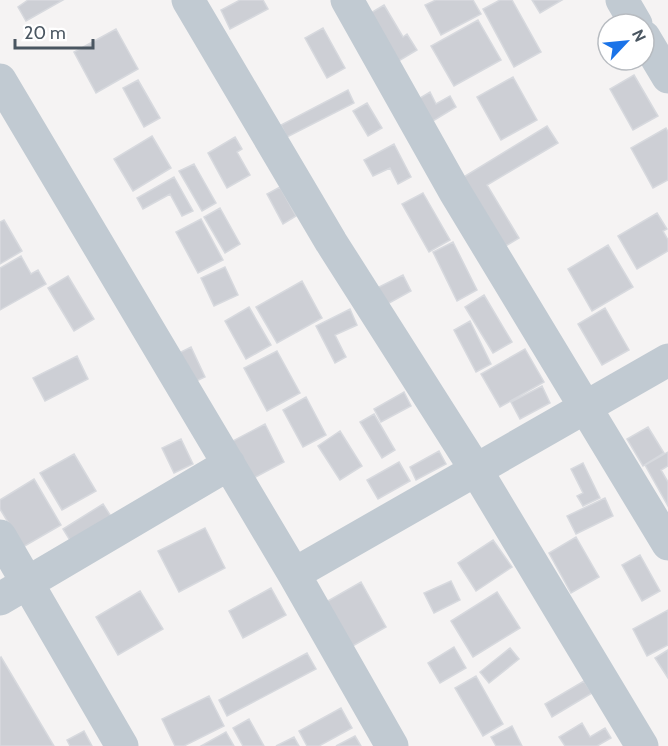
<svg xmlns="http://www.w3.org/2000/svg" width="668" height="746" viewBox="0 0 668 746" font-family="Cabin,sans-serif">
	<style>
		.building { fill: #cdcfd5; stroke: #d7d9de; stroke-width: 1.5 }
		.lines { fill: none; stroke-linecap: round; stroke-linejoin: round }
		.minor { stroke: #c1cad2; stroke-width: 33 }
	</style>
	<rect width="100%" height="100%" fill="#f5f3f3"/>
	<path class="building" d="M28,0H63L26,21L18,7Z
		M240,0H263L268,9L230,29L221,10Z
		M436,0H473L481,14L441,35L425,5Z
		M500,0H512L541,52L514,67L483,9Z
		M532,0H562L540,13Z
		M384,5L403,37L407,34L417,50L392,65L364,17Z
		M478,20L501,60L454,86L431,46Z
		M323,28L345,68L327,78L305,38Z
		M116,29L138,69L96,93L74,52Z
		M634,75L658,116L633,130L610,89Z
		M513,77L537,120L501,140L477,97Z
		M138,80L160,118L144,127L123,88Z
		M348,90L354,103L287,137L281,125Z
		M430,92L436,104L450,96L456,107L428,124L415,101Z
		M367,103L382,128L368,136L353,111Z
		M547,126L558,143L487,185L519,238L504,247L462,178Z
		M666,128L668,132V180L653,188L631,148Z
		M152,136L171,168L133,191L114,159Z
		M235,137L242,149L237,152L250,175L227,188L208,153Z
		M394,144L411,177L398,184L390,168L373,176L364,160Z
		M194,164L216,203L202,211L179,171Z
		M174,177L193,211L182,216L170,194L143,209L137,198Z
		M280,187L296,216L283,224L267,194Z
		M423,193L450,240L429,252L402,204Z
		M220,208L240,244L225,253L204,217Z
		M657,213L667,229L663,231L668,240V251L637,269L618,236Z
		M201,219L223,260L198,273L176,232Z
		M4,220L22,251L0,264V222Z
		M453,242L477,290L457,301L433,252Z
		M608,245L633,287L592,311L568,269Z
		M21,256L31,274L38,270L46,284L0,310V268Z
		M225,267L238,295L214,306L201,278Z
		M403,275L411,291L382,307L373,290Z
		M68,276L94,319L74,331L48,288Z
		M302,281L322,318L277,343L256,307Z
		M484,295L512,342L493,353L465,307Z
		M249,307L271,345L246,359L225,321Z
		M605,308L629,350L602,365L578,324Z
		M350,309L357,325L335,335L346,357L335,363L316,326Z
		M470,321L491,364L476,372L454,330Z
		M191,347L205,377L192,383L177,354Z
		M525,349L544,382L500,407L481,374Z
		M277,351L300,393L267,411L244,368Z
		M77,356L88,379L45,401L33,378Z
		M542,386L550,403L520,419L511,402Z
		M404,392L411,406L381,422L374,409Z
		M306,397L326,435L303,447L283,410Z
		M374,414L395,450L382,458L360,422Z
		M265,424L284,462L248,481L229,443Z
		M648,427L664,453L643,466L627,439Z
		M340,431L362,466L340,480L318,446Z
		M181,439L193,464L174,473L162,448Z
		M439,451L446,464L416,480L410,467Z
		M668,452V466L661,470L668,482V506L645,465Z
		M74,454L96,491L62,510L40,473Z
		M399,462L410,481L378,499L367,480Z
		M583,463L600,498L583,506L577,496L583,493L571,469Z
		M34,479L61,525L23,547L0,509V500Z
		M605,498L613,516L576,534L567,516Z
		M103,504L114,521L74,547L63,529Z
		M205,528L225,568L179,592L158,551Z
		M576,537L599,577L571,593L549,553Z
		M493,540L512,567L476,591L458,563Z
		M640,555L660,591L642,601L622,565Z
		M451,581L460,600L434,613L424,593Z
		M361,582L386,627L344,651L319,606Z
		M271,588L286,615L243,638L229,611Z
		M140,591L163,629L118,655L96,617Z
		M497,592L520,628L473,657L451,621Z
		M668,610V645L647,656L633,629Z
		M454,647L466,668L440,683L428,663Z
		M510,648L519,659L489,683L480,672Z
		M668,650V678L655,658Z
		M307,653L316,669L227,716L219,700Z
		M1,657L54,746H0V658Z
		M476,676L503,724L483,736L455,688Z
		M584,681L592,693L552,717L545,704Z
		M209,696L224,726L184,746H175L162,719Z
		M341,708L352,728L319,746H307L299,731Z
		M249,719L264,746H243L233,728Z
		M582,723L590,737L605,728L611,738L597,746H565L559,737Z
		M512,726L522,746H496L491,737Z
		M84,731L92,746H70L67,740Z
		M226,732L234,746H201Z
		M355,736L361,746H336Z
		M294,737L299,746H276Z"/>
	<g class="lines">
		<path class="minor" d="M188,0L331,242L476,470L642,746
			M347,0L455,192L668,544
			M622,0L636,24
			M644,37L668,77
			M0,80L294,574L392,746
			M0,536L122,746
			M294,574L668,360
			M0,599L229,464"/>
	</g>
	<g transform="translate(626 42) rotate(64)"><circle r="28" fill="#ffffff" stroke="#b7bbc0" stroke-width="1.5"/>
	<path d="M0-4.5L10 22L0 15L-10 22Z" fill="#1a73e8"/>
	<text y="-9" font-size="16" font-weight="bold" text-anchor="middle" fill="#4a5661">N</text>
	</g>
	<path d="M15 39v9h78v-9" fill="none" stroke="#4a5661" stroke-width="3"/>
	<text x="24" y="39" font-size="18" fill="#4a5661" stroke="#ffffff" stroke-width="4.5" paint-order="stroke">20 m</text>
</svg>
